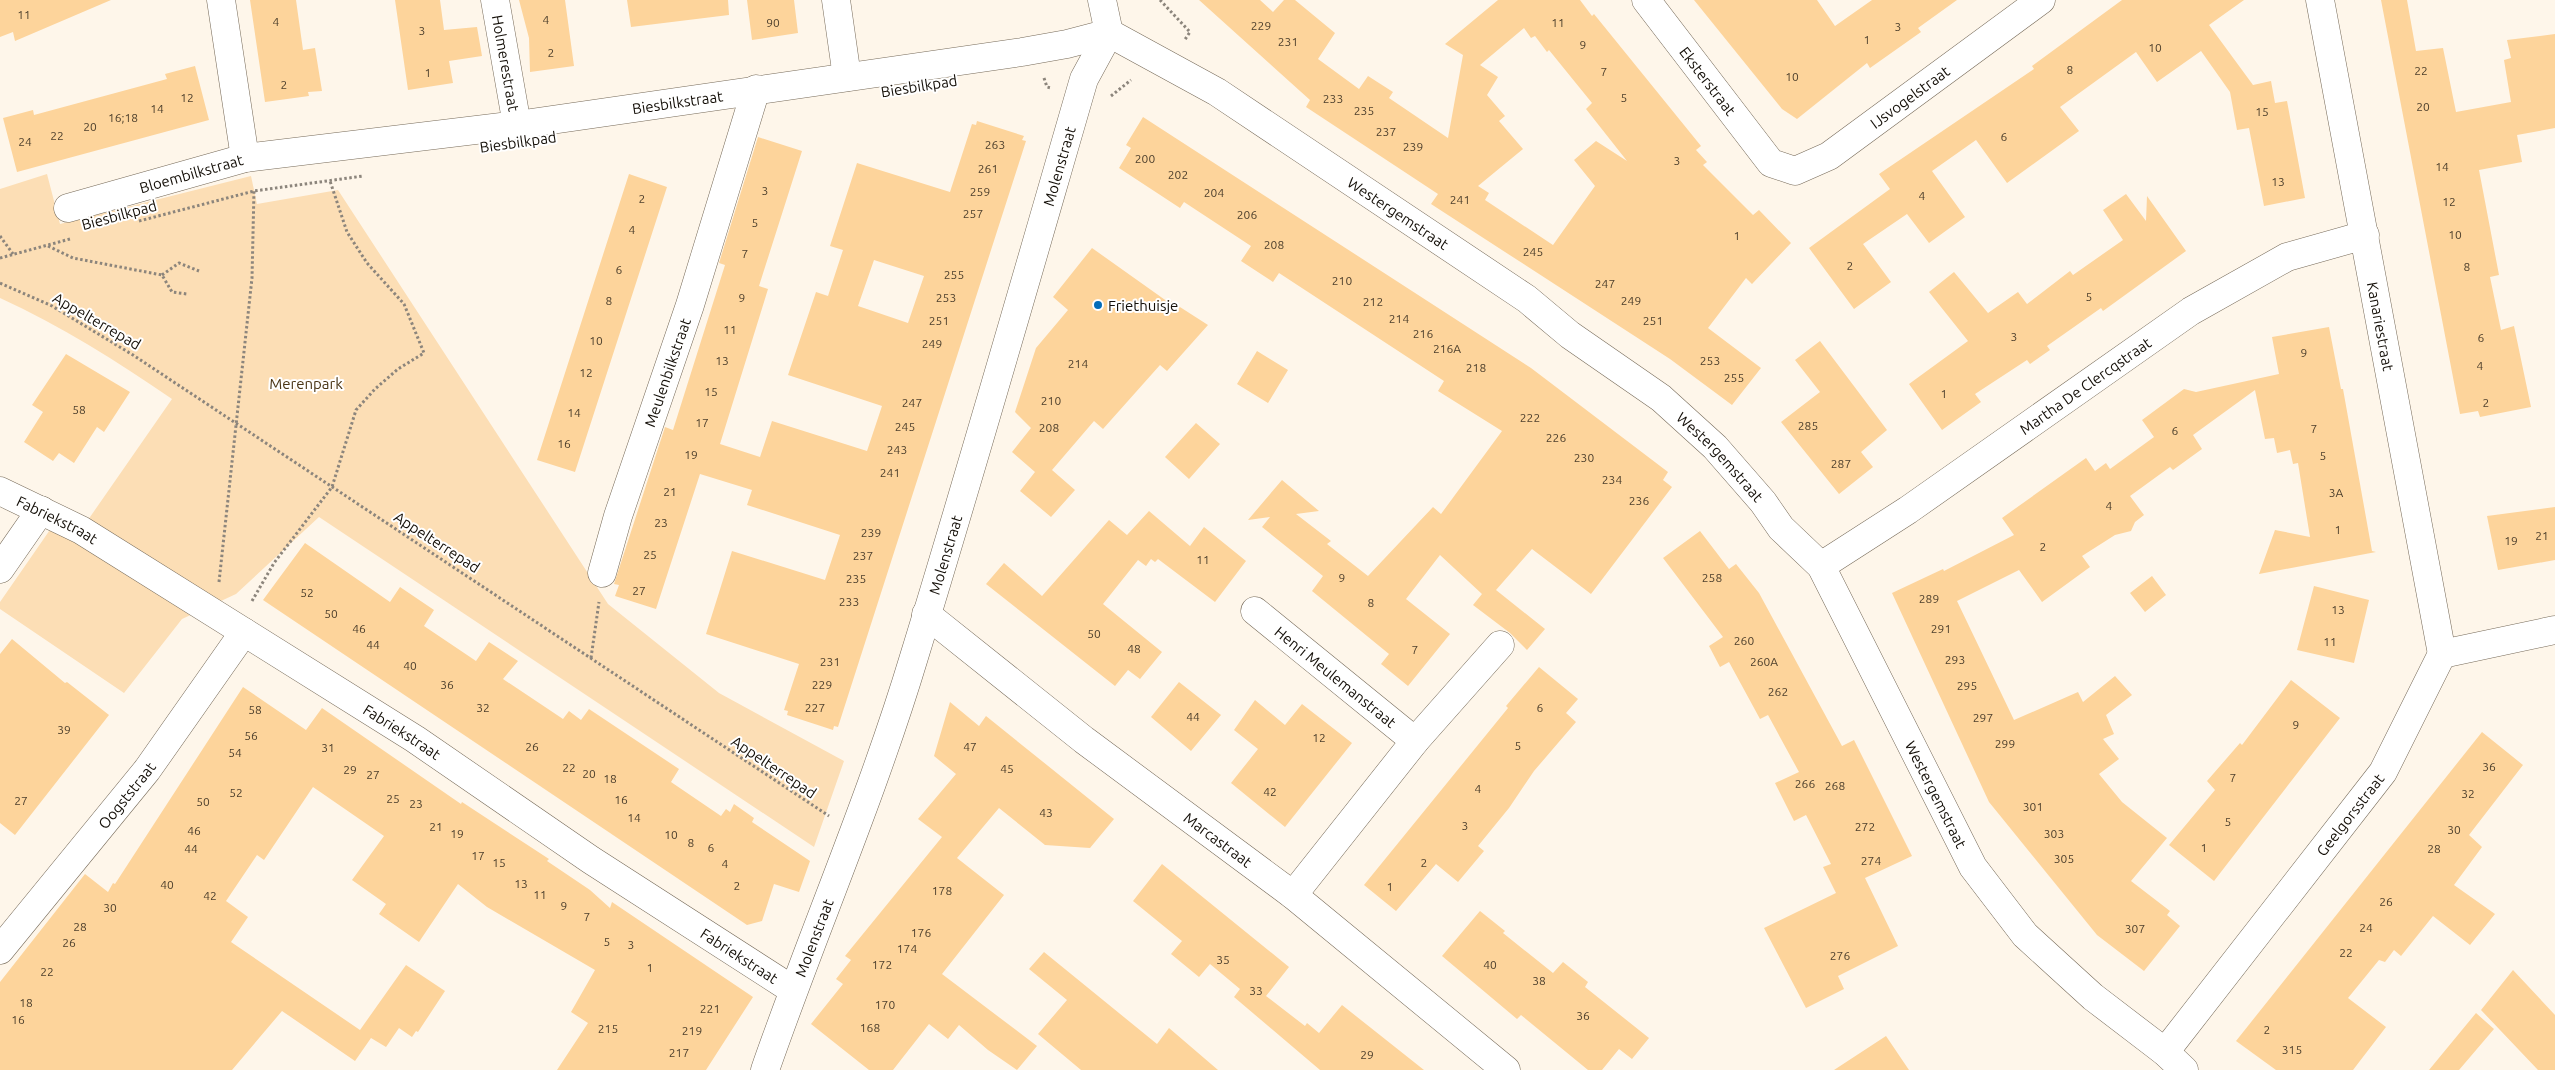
<svg xmlns="http://www.w3.org/2000/svg" width="2555" height="1070" viewBox="0 0 2555 1070" font-family="Ubuntu,sans-serif">
	<style>
		.green { fill: #fcdeb5 }
		.building { fill: #fdd49b; fill-rule: evenodd }
		.lines { fill: none; stroke-linecap: round; stroke-linejoin: round }
		.minor-casing { stroke: #766a59; stroke-width: 29 }
		.path { stroke: #8c857c; stroke-width: 3; stroke-dasharray: 2.5 2.5; stroke-linecap: butt }
		.minor { stroke: #fff; stroke-width: 28 }
		.poi-dot { fill: #046db9; stroke: #fff; stroke-width: 2 }
		.labels { text-anchor: middle; dominant-baseline: central; stroke-width: 4; stroke-linejoin: round; paint-order: stroke }
		.number-label { font-size: 12px; fill: #4e402d }
		.street-label { font-size: 15px; fill: #140f08; stroke: #fff }
		.poi-label { font-size: 15px; fill: #140f08; stroke: #fff; text-anchor: start }
		.park-label { font-size: 15px; fill: #4a3515; stroke: #fff }
	</style>
	<rect width="100%" height="100%" fill="#fef6ea"/>
	<path class="green" d="M47,174L60,224L251,176L257,204L338,190L608,604L719,693L844,761L814,847L319,517L236,594L182,619L124,693L0,609V602L54,524L81,530L172,399C117,361 61,326 0,298V189Z"/>
	<path class="building" d="M0,0H111L15,41L13,32L0,37Z
		M250,0H296L303,50L315,48L322,91L308,92L309,96L265,102Z
		M395,0H440L444,30L477,27L482,56L449,61L453,83L408,90Z
		M519,0H565L574,66L530,72L529,38Z
		M627,0H728L729,15L631,27Z
		M747,0H794L798,33L752,40Z
		M1199,0H1260L1273,12L1284,0H1295L1335,33L1318,59L1359,89L1368,76L1393,92L1389,98L1448,138L1463,55L1445,44L1498,0H1580L1592,16L1594,14L1701,146L1696,150L1707,162L1703,165L1753,215L1759,210L1791,243L1752,284L1746,278L1708,328L1761,368L1732,405L1670,359L1431,204L1438,194L1306,107L1310,100ZM1524,28L1531,38L1535,36L1547,52L1549,50L1592,103L1586,109L1627,161L1596,141L1574,160L1595,186L1553,245L1485,200L1489,193L1478,186L1523,149L1499,121L1505,116L1487,95L1498,77L1480,65Z
		M1694,0H1817L1835,26L1872,0H1957L1918,28L1921,32L1870,68L1867,63L1797,119L1782,109Z
		M2122,0H2244L2209,25L2253,85L2271,81L2275,103L2287,101L2305,198L2264,206L2249,128L2237,130L2230,92L2201,51L2157,82L2136,52L2060,107L2079,131L2007,183L1976,140L1932,171L1965,217L1929,243L1907,214L1863,244L1891,282L1854,309L1809,248L1890,189L1879,174L2034,69L2032,66Z
		M2381,0H2407L2416,51L2443,48L2456,112L2511,102L2504,60L2511,58L2507,40L2555,34V128L2517,135L2522,162L2479,170L2499,275L2490,277L2501,330L2514,326L2531,407L2480,417L2478,411L2460,414Z
		M195,66L209,120L17,172L3,118L33,110L34,115L167,79L165,74Z
		M1143,117L1531,368L1668,472L1663,480L1672,487L1591,594L1532,549L1496,590L1545,629L1527,650L1510,633L1473,605L1482,594L1440,555L1406,599L1450,634L1408,686L1381,664L1389,654L1312,591L1323,576L1262,527L1270,517L1248,520L1282,480L1319,511L1296,514L1331,541L1327,544L1368,576L1433,507L1441,514L1502,431L1438,391L1444,381L1279,273L1273,282L1241,261L1251,246L1184,202L1180,208L1119,168L1131,148L1126,145Z
		M977,121L1024,136L1022,140L1026,141L838,727L834,726L833,730L787,715L788,711L784,710L799,664L706,634L732,551L825,580L840,535L747,505L752,490L700,474L656,609L615,596L619,585L614,584L665,427L673,430L725,265L719,263L758,137L802,151L759,286L768,289L720,444L760,457L772,421L867,451L882,406L788,375L816,292L828,296L843,250L830,246L857,163L950,192L972,124L976,125ZM874,260L924,276L908,323L858,306Z
		M629,174L667,187L575,472L537,460Z
		M2126,194L2146,221L2147,196L2186,251L2103,311L2101,308L2047,346L2050,350L2030,364L2027,360L1975,394L1981,402L1942,430L1909,384L1968,341L1929,292L1954,272L1988,313L2018,292L2027,304L2070,271L2073,275L2123,240L2103,210Z
		M1092,248L1168,302L1169,300L1208,325L1167,371L1160,365L1103,429L1094,421L1052,470L1075,490L1051,517L1020,491L1035,472L1012,452L1031,428L1015,412L1036,348L1068,310L1053,297Z
		M2329,327L2341,389H2343L2372,551L2376,552L2259,574L2275,530L2310,537L2298,463L2293,464L2290,450L2277,453L2274,438L2265,439L2255,390L2193,435L2202,449L2173,470L2170,467L2130,496L2144,515L2135,522L2131,531L2115,535L2082,556L2090,567L2042,602L2019,570L1957,601L2014,720L2078,692L2083,702L2115,676L2132,695L2106,715L2114,734L2103,739L2119,759L2099,774L2122,802L2167,838L2131,881L2170,911L2167,915L2180,926L2144,971L2097,935L1989,802L1892,593L1943,569L1944,571L2014,535L2002,518L2086,458L2095,471L2106,463L2110,469L2154,437L2142,420L2184,389L2196,392L2279,374L2272,337Z
		M1820,341L1887,430L1861,452L1873,467L1839,494L1781,422L1820,392L1795,360Z
		M1257,351L1288,370L1268,403L1237,384Z
		M66,354L130,392L104,432L97,427L74,463L59,453L53,461L24,442L43,412L32,405Z
		M1196,423L1220,444L1189,479L1165,457Z
		M2555,507V560L2498,570L2487,516Z
		M1149,511L1190,546L1204,527L1246,561L1215,602L1158,559L1155,562L1151,559L1146,566L1138,560L1103,604L1162,652L1140,679L1128,670L1115,686L986,584L1004,563L1042,596L1109,520L1127,535Z
		M1700,531L1729,569L1736,564L1759,593L1842,746L1854,740L1912,856L1865,878L1898,946L1838,976L1844,989L1806,1008L1764,928L1836,893L1823,867L1831,864L1806,815L1794,821L1775,783L1799,772L1768,715L1760,719L1729,662L1720,667L1709,646L1723,637L1663,558Z
		M305,543L390,602L400,587L434,610L424,626L476,661L489,642L518,661L503,679L563,719L569,711L581,720L589,709L679,769L671,782L721,816L726,809L730,812L734,804L754,818L752,822L810,861L799,892L774,884L762,921L747,925L263,600Z
		M2152,576L2166,595L2145,612L2130,593Z
		M2314,586L2369,600L2354,663L2297,650Z
		M12,639L65,683L67,682L109,715L15,835L0,823V654Z
		M1539,667L1578,699L1566,713L1576,722L1534,771L1509,808L1478,846L1484,851L1458,882L1436,864L1396,911L1364,885L1508,708L1506,706Z
		M2291,680L2340,718L2214,881L2169,845L2215,790L2207,781L2240,743L2242,745Z
		M1179,682L1221,715L1191,751L1151,717Z
		M243,687L306,730L322,708L461,804L462,802L549,859L547,861L590,890L610,908L612,902L753,997L706,1070H557L588,1023L571,1012L595,970L487,907L458,884L419,942L379,914L386,904L352,880L384,836L313,787L264,860L257,855L226,901L248,917L231,942L360,1030L406,965L445,991L418,1032L416,1031L412,1037L399,1028L386,1047L371,1038L355,1061L282,1011L232,1070H0V982L85,874L108,892L113,883L115,884Z
		M1255,700L1285,725L1302,704L1352,743L1285,827L1231,783L1258,749L1234,730Z
		M950,702L979,726L986,716L1114,819L1090,848L1045,845L999,808L957,858L1004,895L942,974L1037,1046L1017,1070L988,1050L959,1025L948,1039L929,1024L893,1070H869L811,1024L843,984L836,979L851,960L845,956L942,837L918,819L956,774L934,756Z
		M2482,732L2523,765L2469,835L2482,847L2454,885L2495,914L2470,945L2433,916L2401,956L2394,950L2385,962L2379,960L2348,998L2386,1027L2353,1070H2276L2236,1041Z
		M1162,864L1289,967L1266,996L1305,1026L1307,1023L1319,1033L1342,1005L1424,1070H1320L1234,997L1240,989L1210,964L1199,977L1171,954L1182,941L1133,901Z
		M1480,911L1505,931L1503,933L1553,973L1563,962L1588,982L1585,987L1649,1038L1632,1059L1619,1049L1602,1070H1588L1521,1015L1517,1019L1442,956Z
		M1044,952L1157,1044L1169,1028L1218,1070H1081L1038,1034L1067,1000L1029,969Z
		M2513,970L2555,1015V1070H2538L2481,1010Z
		M2476,1013L2494,1029L2459,1070H2429Z
		M1886,1036L1909,1070H1834Z"/>
	<g class="lines">
		<defs>
			<g id="minor">
				<path d="M221,0L245,158"/>
				<path id="s1" d="M495,0L517,125"/>
				<path d="M836,0L847,77"/>
				<path d="M1102,0L1109,33"/>
				<path id="s2" d="M1646,0L1771,163L1795,171L1829,156L2041,0"/>
				<path id="s3" d="M2320,0L2442,654"/>
				<path id="s4" d="M1109,33L1217,92L1527,299L1570,335L1661,398L1715,447L1763,502L1781,528L1821,566L1973,867L2025,935L2093,997L2165,1052L2184,1070"/>
				<path id="s5" d="M68,208L245,158L517,125L1022,52L1067,44L1109,33"/>
				<path id="s6" d="M0,491L81,530L415,739L591,860L793,990"/>
				<path id="s7" d="M1821,566L1908,510L2191,311L2287,257L2365,235"/>
				<path d="M0,569L41,510"/>
				<path id="s8" d="M602,573L618,516L690,305L756,89"/>
				<path id="s9" d="M1255,611L1415,741L1293,895"/>
				<path id="s10" d="M926,614L1084,740L1293,895L1506,1070"/>
				<path d="M2442,654L2555,630"/>
				<path d="M1415,741L1500,645"/>
				<path id="s11" d="M0,950L147,770L244,632"/>
				<path id="s12" d="M2165,1052L2383,772L2442,654"/>
				<path id="s13" d="M765,1070C813,932 872,797 914,657C973,465 1028,272 1084,79L1109,33"/>
			</g>
		</defs>
		<use href="#minor" class="minor-casing"/>
		<path class="path" d="M1160,0L1190,32L1184,41
			M1044,78L1047,87L1051,88
			M1111,96L1131,80
			M139,221L254,191L363,176
			M0,236L13,254
			M48,246L73,258L162,275L172,292L187,294
			M0,258L70,239
			M162,275L179,263L199,271
			M0,283L52,306L133,355L829,816
			M219,582L252,278L254,190
			M252,601L274,563L332,487L356,410L375,389L398,369L424,353L404,304L367,263L347,232L330,181
			M591,658L599,602"/>
		<use href="#minor" class="minor"/>
	</g>
	<circle class="poi-dot" cx="1098" cy="305" r="5"/>
	<g class="labels">
		<g class="number-label">
			<text x="24" y="14">11</text>
			<text x="546" y="19">4</text>
			<text x="276" y="21">4</text>
			<text x="773" y="22">90</text>
			<text x="1558" y="22">11</text>
			<text x="1261" y="25">229</text>
			<text x="1898" y="26">3</text>
			<text x="422" y="30">3</text>
			<text x="1867" y="39">1</text>
			<text x="1288" y="41">231</text>
			<text x="1583" y="44">9</text>
			<text x="2155" y="47">10</text>
			<text x="551" y="52">2</text>
			<text x="2070" y="69">8</text>
			<text x="2421" y="70">22</text>
			<text x="1604" y="71">7</text>
			<text x="428" y="72">1</text>
			<text x="1792" y="76">10</text>
			<text x="284" y="84">2</text>
			<text x="187" y="97">12</text>
			<text x="1624" y="97">5</text>
			<text x="1333" y="98">233</text>
			<text x="2423" y="106">20</text>
			<text x="157" y="108">14</text>
			<text x="1364" y="110">235</text>
			<text x="2262" y="111">15</text>
			<text x="123" y="117">16;18</text>
			<text x="90" y="126">20</text>
			<text x="1386" y="131">237</text>
			<text x="57" y="135">22</text>
			<text x="2004" y="136">6</text>
			<text x="25" y="141">24</text>
			<text x="995" y="144">263</text>
			<text x="1413" y="146">239</text>
			<text x="1145" y="158">200</text>
			<text x="1677" y="160">3</text>
			<text x="2442" y="166">14</text>
			<text x="988" y="168">261</text>
			<text x="1178" y="174">202</text>
			<text x="2278" y="181">13</text>
			<text x="765" y="190">3</text>
			<text x="980" y="191">259</text>
			<text x="1214" y="192">204</text>
			<text x="1922" y="195">4</text>
			<text x="642" y="198">2</text>
			<text x="1460" y="199">241</text>
			<text x="2449" y="201">12</text>
			<text x="973" y="213">257</text>
			<text x="1247" y="214">206</text>
			<text x="755" y="222">5</text>
			<text x="632" y="229">4</text>
			<text x="2455" y="234">10</text>
			<text x="1737" y="235">1</text>
			<text x="1274" y="244">208</text>
			<text x="1533" y="251">245</text>
			<text x="745" y="253">7</text>
			<text x="1850" y="265">2</text>
			<text x="2467" y="266">8</text>
			<text x="619" y="269">6</text>
			<text x="954" y="274">255</text>
			<text x="1342" y="280">210</text>
			<text x="1605" y="283">247</text>
			<text x="2089" y="296">5</text>
			<text x="742" y="297">9</text>
			<text x="946" y="297">253</text>
			<text x="609" y="300">8</text>
			<text x="1631" y="300">249</text>
			<text x="1373" y="301">212</text>
			<text x="1399" y="318">214</text>
			<text x="939" y="320">251</text>
			<text x="1653" y="320">251</text>
			<text x="730" y="329">11</text>
			<text x="1423" y="333">216</text>
			<text x="2014" y="336">3</text>
			<text x="2481" y="337">6</text>
			<text x="596" y="340">10</text>
			<text x="932" y="343">249</text>
			<text x="1447" y="348">216A</text>
			<text x="2304" y="352">9</text>
			<text x="722" y="360">13</text>
			<text x="1710" y="360">253</text>
			<text x="1078" y="363">214</text>
			<text x="2480" y="365">4</text>
			<text x="1476" y="367">218</text>
			<text x="586" y="372">12</text>
			<text x="1734" y="377">255</text>
			<text x="711" y="391">15</text>
			<text x="1944" y="393">1</text>
			<text x="1051" y="400">210</text>
			<text x="912" y="402">247</text>
			<text x="2486" y="402">2</text>
			<text x="79" y="409">58</text>
			<text x="574" y="412">14</text>
			<text x="1530" y="417">222</text>
			<text x="702" y="422">17</text>
			<text x="1808" y="425">285</text>
			<text x="905" y="426">245</text>
			<text x="1049" y="427">208</text>
			<text x="2314" y="428">7</text>
			<text x="2175" y="430">6</text>
			<text x="1556" y="437">226</text>
			<text x="564" y="443">16</text>
			<text x="897" y="449">243</text>
			<text x="691" y="454">19</text>
			<text x="2323" y="455">5</text>
			<text x="1584" y="457">230</text>
			<text x="1841" y="463">287</text>
			<text x="890" y="472">241</text>
			<text x="1612" y="479">234</text>
			<text x="670" y="491">21</text>
			<text x="2336" y="492">3A</text>
			<text x="1639" y="500">236</text>
			<text x="2109" y="505">4</text>
			<text x="661" y="522">23</text>
			<text x="2338" y="529">1</text>
			<text x="871" y="532">239</text>
			<text x="2542" y="535">21</text>
			<text x="2511" y="540">19</text>
			<text x="2043" y="546">2</text>
			<text x="650" y="554">25</text>
			<text x="863" y="555">237</text>
			<text x="1203" y="559">11</text>
			<text x="1342" y="577">9</text>
			<text x="1712" y="577">258</text>
			<text x="856" y="578">235</text>
			<text x="639" y="590">27</text>
			<text x="307" y="592">52</text>
			<text x="1929" y="598">289</text>
			<text x="849" y="601">233</text>
			<text x="1371" y="602">8</text>
			<text x="2338" y="609">13</text>
			<text x="331" y="613">50</text>
			<text x="359" y="628">46</text>
			<text x="1941" y="628">291</text>
			<text x="1094" y="633">50</text>
			<text x="1744" y="640">260</text>
			<text x="2330" y="641">11</text>
			<text x="373" y="644">44</text>
			<text x="1134" y="648">48</text>
			<text x="1415" y="649">7</text>
			<text x="1955" y="659">293</text>
			<text x="830" y="661">231</text>
			<text x="1764" y="661">260A</text>
			<text x="410" y="665">40</text>
			<text x="447" y="684">36</text>
			<text x="822" y="684">229</text>
			<text x="1967" y="685">295</text>
			<text x="1778" y="691">262</text>
			<text x="483" y="707">32</text>
			<text x="815" y="707">227</text>
			<text x="1540" y="707">6</text>
			<text x="255" y="709">58</text>
			<text x="1193" y="716">44</text>
			<text x="1983" y="717">297</text>
			<text x="2296" y="724">9</text>
			<text x="64" y="729">39</text>
			<text x="251" y="735">56</text>
			<text x="1319" y="737">12</text>
			<text x="2005" y="743">299</text>
			<text x="1518" y="745">5</text>
			<text x="532" y="746">26</text>
			<text x="970" y="746">47</text>
			<text x="328" y="747">31</text>
			<text x="235" y="752">54</text>
			<text x="2489" y="766">36</text>
			<text x="569" y="767">22</text>
			<text x="1007" y="768">45</text>
			<text x="350" y="769">29</text>
			<text x="589" y="773">20</text>
			<text x="373" y="774">27</text>
			<text x="2233" y="777">7</text>
			<text x="610" y="778">18</text>
			<text x="1805" y="783">266</text>
			<text x="1835" y="785">268</text>
			<text x="1478" y="788">4</text>
			<text x="1270" y="791">42</text>
			<text x="236" y="792">52</text>
			<text x="2468" y="793">32</text>
			<text x="393" y="798">25</text>
			<text x="621" y="799">16</text>
			<text x="21" y="800">27</text>
			<text x="203" y="801">50</text>
			<text x="416" y="803">23</text>
			<text x="2033" y="806">301</text>
			<text x="1046" y="812">43</text>
			<text x="634" y="817">14</text>
			<text x="2228" y="821">5</text>
			<text x="1465" y="825">3</text>
			<text x="436" y="826">21</text>
			<text x="1865" y="826">272</text>
			<text x="2454" y="829">30</text>
			<text x="194" y="830">46</text>
			<text x="457" y="833">19</text>
			<text x="2054" y="833">303</text>
			<text x="671" y="834">10</text>
			<text x="691" y="842">8</text>
			<text x="711" y="847">6</text>
			<text x="2204" y="847">1</text>
			<text x="191" y="848">44</text>
			<text x="2434" y="848">28</text>
			<text x="478" y="855">17</text>
			<text x="2064" y="858">305</text>
			<text x="1871" y="860">274</text>
			<text x="499" y="862">15</text>
			<text x="1424" y="862">2</text>
			<text x="725" y="863">4</text>
			<text x="521" y="883">13</text>
			<text x="167" y="884">40</text>
			<text x="737" y="885">2</text>
			<text x="1390" y="886">1</text>
			<text x="942" y="890">178</text>
			<text x="540" y="894">11</text>
			<text x="210" y="895">42</text>
			<text x="2386" y="901">26</text>
			<text x="564" y="905">9</text>
			<text x="110" y="907">30</text>
			<text x="587" y="916">7</text>
			<text x="80" y="926">28</text>
			<text x="2366" y="927">24</text>
			<text x="2135" y="928">307</text>
			<text x="921" y="932">176</text>
			<text x="607" y="941">5</text>
			<text x="69" y="942">26</text>
			<text x="631" y="944">3</text>
			<text x="907" y="948">174</text>
			<text x="2346" y="952">22</text>
			<text x="1840" y="955">276</text>
			<text x="1223" y="959">35</text>
			<text x="882" y="964">172</text>
			<text x="1490" y="964">40</text>
			<text x="650" y="967">1</text>
			<text x="47" y="971">22</text>
			<text x="1539" y="980">38</text>
			<text x="1256" y="990">33</text>
			<text x="26" y="1002">18</text>
			<text x="885" y="1004">170</text>
			<text x="710" y="1008">221</text>
			<text x="1583" y="1015">36</text>
			<text x="18" y="1019">16</text>
			<text x="870" y="1027">168</text>
			<text x="608" y="1028">215</text>
			<text x="2267" y="1029">2</text>
			<text x="692" y="1030">219</text>
			<text x="2292" y="1049">315</text>
			<text x="679" y="1052">217</text>
			<text x="1367" y="1054">29</text>
		</g>
		<g class="street-label">
			<text stroke="none"><textPath href="#s1" startOffset="64">Holmerestraat</textPath></text>
			<text stroke="none"><textPath href="#s2" startOffset="102">Eksterstraat</textPath></text>
			<text transform="translate(919 86) rotate(-9)">Biesbilkpad</text>
			<text stroke="none"><textPath href="#s2" startOffset="368">IJsvogelstraat</textPath></text>
			<text stroke="none"><textPath href="#s5" startOffset="620">Biesbilkstraat</textPath></text>
			<text transform="translate(518 142) rotate(-8)">Biesbilkpad</text>
			<text stroke="none"><textPath href="#s13" startOffset="951">Molenstraat</textPath></text>
			<text stroke="none"><textPath href="#s5" startOffset="128">Bloembilkstraat</textPath></text>
			<text stroke="none"><textPath href="#s4" startOffset="341">Westergemstraat</textPath></text>
			<text transform="translate(119 215) rotate(-15)">Biesbilkpad</text>
			<text transform="translate(97 321) rotate(30)">Appelterrepad</text>
			<text stroke="none"><textPath href="#s3" startOffset="332">Kanariestraat</textPath></text>
			<text stroke="none"><textPath href="#s8" startOffset="211">Meulenbilkstraat</textPath></text>
			<text stroke="none"><textPath href="#s7" startOffset="320">Martha De Clercqstraat</textPath></text>
			<text stroke="none"><textPath href="#s4" startOffset="746">Westergemstraat</textPath></text>
			<text stroke="none"><textPath href="#s6" startOffset="64">Fabriekstraat</textPath></text>
			<text transform="translate(437 542) rotate(33)">Appelterrepad</text>
			<text stroke="none"><textPath href="#s13" startOffset="546">Molenstraat</textPath></text>
			<text stroke="none"><textPath href="#s9" startOffset="104">Henri Meulemanstraat</textPath></text>
			<text stroke="none"><textPath href="#s6" startOffset="469">Fabriekstraat</textPath></text>
			<text transform="translate(774 767) rotate(34)">Appelterrepad</text>
			<text stroke="none"><textPath href="#s4" startOffset="1151">Westergemstraat</textPath></text>
			<text stroke="none"><textPath href="#s11" startOffset="200">Oogststraat</textPath></text>
			<text stroke="none"><textPath href="#s12" startOffset="301">Geelgorsstraat</textPath></text>
			<text stroke="none"><textPath href="#s10" startOffset="369">Marcastraat</textPath></text>
			<text stroke="none"><textPath href="#s13" startOffset="141">Molenstraat</textPath></text>
			<text stroke="none"><textPath href="#s6" startOffset="874">Fabriekstraat</textPath></text>
		</g>
		<g class="poi-label">
			<text x="1108" y="305">Friethuisje</text>
		</g>
		<g class="park-label">
			<text x="306" y="383">Merenpark</text>
		</g>
	</g>
</svg>
